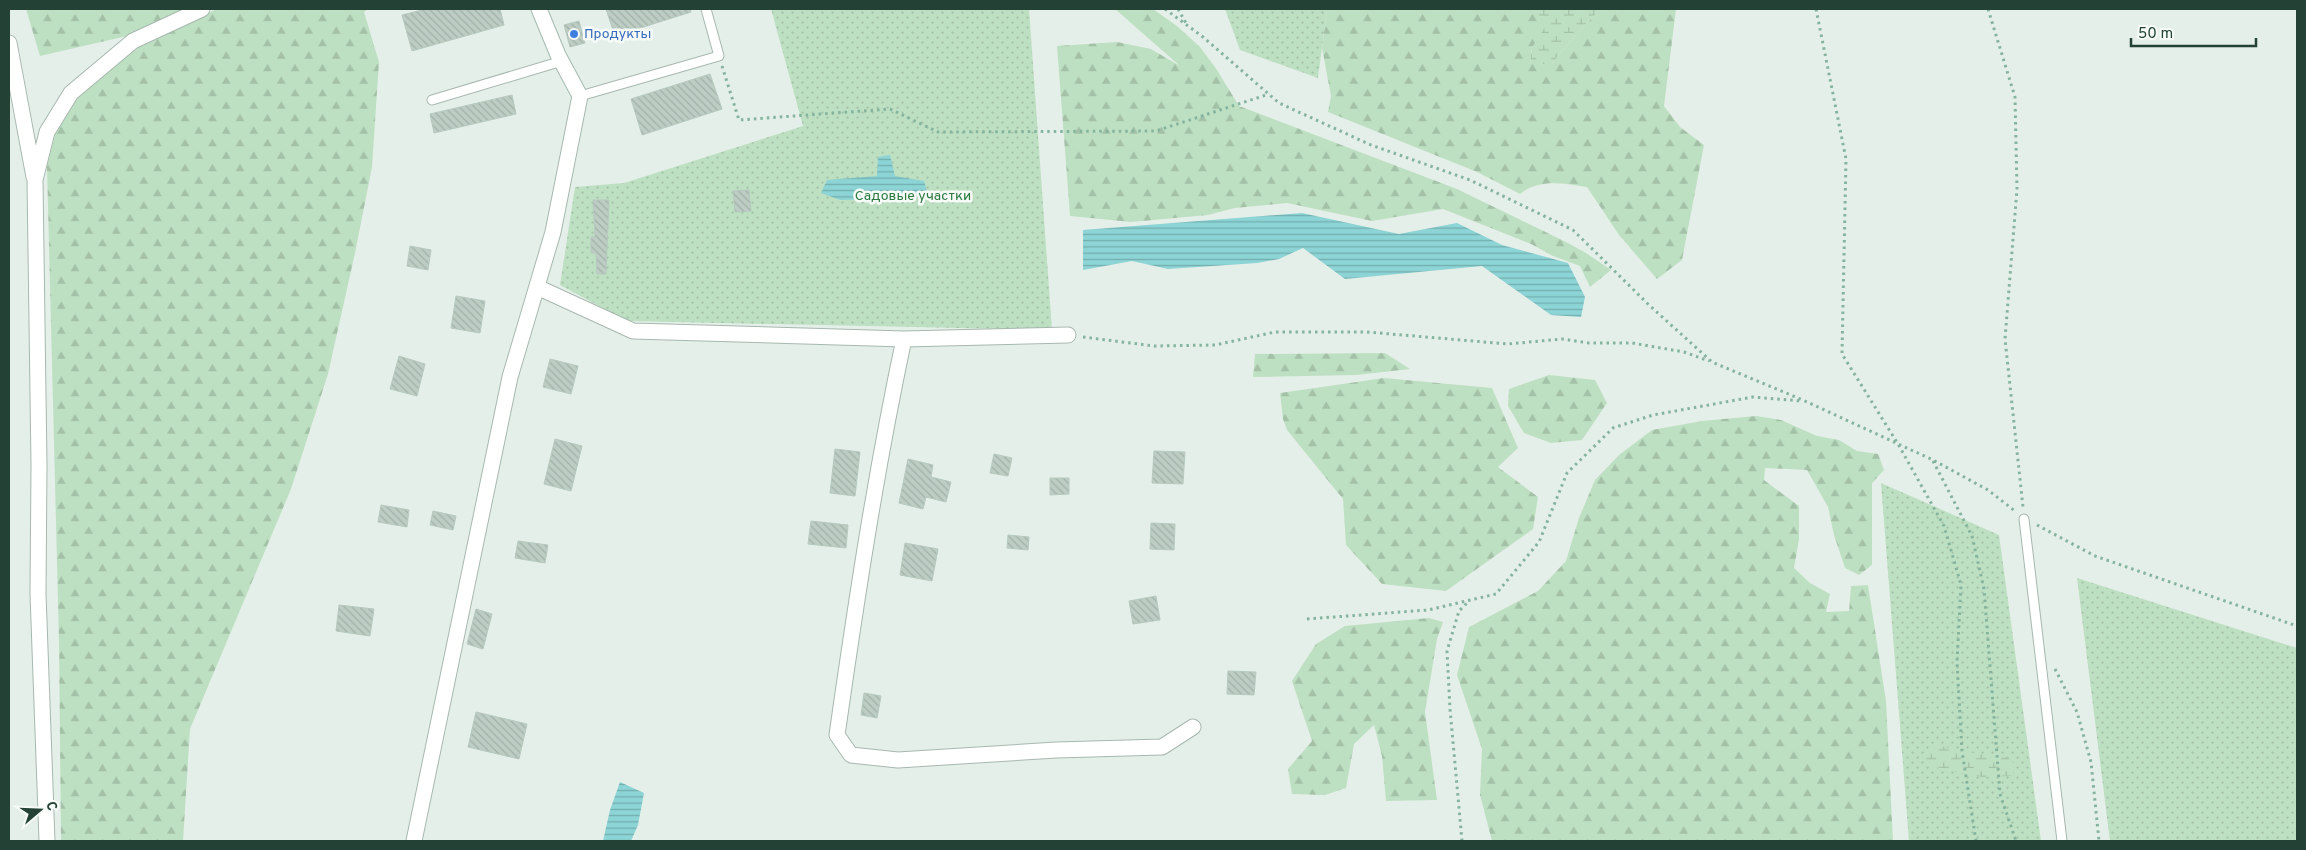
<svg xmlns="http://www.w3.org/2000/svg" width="2306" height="850" viewBox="0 0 2306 850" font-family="Overpass,sans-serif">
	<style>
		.grass { fill: url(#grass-dots) }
		.forest { fill: url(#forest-firs) }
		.wetland { fill: url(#wetland-marsh) }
		.water { fill: url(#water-rules) }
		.building { fill: url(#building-back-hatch); stroke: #b7c9bf }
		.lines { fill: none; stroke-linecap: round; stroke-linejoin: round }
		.lane-casing { stroke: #a7b8af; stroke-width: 11 }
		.street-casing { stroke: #a7b8af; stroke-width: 17 }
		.secondary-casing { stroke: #a3bbaf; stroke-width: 17 }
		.path { stroke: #84b39e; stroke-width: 3; stroke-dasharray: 2.5 4; stroke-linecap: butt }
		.lane { stroke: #fff; stroke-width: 9 }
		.street { stroke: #fff; stroke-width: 15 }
		.secondary { stroke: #fff; stroke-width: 15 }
		.shop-dot { fill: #3f7fe0; stroke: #f6fbf8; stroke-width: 2 }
		.labels { text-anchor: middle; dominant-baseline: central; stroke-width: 5; stroke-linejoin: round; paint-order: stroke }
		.shop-label { font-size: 14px; fill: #366cbe; stroke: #f6fbf8; text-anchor: start }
		.park-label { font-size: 14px; fill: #2c7a3f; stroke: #f6fbf8 }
	</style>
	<defs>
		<pattern id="grass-dots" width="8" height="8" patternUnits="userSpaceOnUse" patternTransform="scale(1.25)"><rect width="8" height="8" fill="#bee0c2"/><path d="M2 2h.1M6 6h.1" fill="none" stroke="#a3c1a7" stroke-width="1.8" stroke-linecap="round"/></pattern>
		<pattern id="forest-firs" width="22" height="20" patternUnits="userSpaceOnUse" patternTransform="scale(1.25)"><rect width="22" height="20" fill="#bee0c2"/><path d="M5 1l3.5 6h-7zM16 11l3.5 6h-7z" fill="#a3c1a7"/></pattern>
		<pattern id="wetland-marsh" width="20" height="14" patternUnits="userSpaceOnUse" patternTransform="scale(1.25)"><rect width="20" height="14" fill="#bee0c2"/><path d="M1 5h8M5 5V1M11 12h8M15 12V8" fill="none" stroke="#a3c1a7"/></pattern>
		<pattern id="water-rules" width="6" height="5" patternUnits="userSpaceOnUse" patternTransform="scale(1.25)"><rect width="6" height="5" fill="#8cd4d5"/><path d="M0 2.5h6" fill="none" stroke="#72aeae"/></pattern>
		<pattern id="building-back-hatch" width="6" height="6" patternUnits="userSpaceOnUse" patternTransform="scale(1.25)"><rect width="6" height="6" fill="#bdcdc4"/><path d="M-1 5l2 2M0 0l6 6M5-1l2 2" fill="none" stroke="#a2b1a9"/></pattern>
	</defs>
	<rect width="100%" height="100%" fill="#e5efe9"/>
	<path class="grass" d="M771,9H1029L1052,330L627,321L560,285L575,187L624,183L803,126Z
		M1225,9H1327L1318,78L1240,50Z
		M1881,483L1999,535L2041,841H1909Z
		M2077,578L2297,648V841H2110Z"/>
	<path class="forest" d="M26,9H187L127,36L40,56Z
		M217,9H368L364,12L379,62L372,167L355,253L328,374L291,489L190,729L183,841H61L59,642L47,167L55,135L76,96L136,48Z
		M1115,9H1153L1177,26L1200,47L1217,70L1239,106L1457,189L1566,242L1586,253L1611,270L1590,287L1580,266L1553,256L1531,244L1443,209L1372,221L1287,203L1235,208L1208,215L1131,222L1070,216L1057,46L1117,42L1151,49L1180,66Z
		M1327,9H1531L1549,22L1532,48L1530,64H1552L1565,47L1600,9H1676L1664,106L1680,127L1704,145L1682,260L1657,279L1619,235L1587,187C1563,184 1541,178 1520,194L1477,172L1328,112L1331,96L1322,48Z
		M1385,353L1410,369L1356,375L1253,377L1255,354Z
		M1549,375L1595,380L1607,403L1582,440L1551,443L1524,433L1508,406L1509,389Z
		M1384,378L1492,388L1518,448L1498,467L1538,497L1533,529L1446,591L1382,584L1346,545L1343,499L1287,430L1283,419L1280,393Z
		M1756,416L1781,420L1817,436L1839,440L1857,451L1878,454L1884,470L1872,483V565L1859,575L1845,568L1834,535L1828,507L1807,470L1765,468L1764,480L1799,506V539L1794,568L1810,583L1830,594L1826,612L1849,611L1851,586L1868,585L1886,701L1893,841H1492L1480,795L1482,749L1457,675L1469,627L1538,591L1566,561L1579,518L1595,480L1619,455L1652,430L1702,421Z
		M1429,618L1443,622L1437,639L1425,712L1437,800L1386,801L1382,756L1374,725L1354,744L1346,788L1325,795L1292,794L1288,769L1312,741L1292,681L1316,644L1345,626Z"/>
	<path class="wetland" d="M1531,9H1600L1565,47L1552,64H1530L1532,48L1548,22Z
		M1931,744L1978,754L2007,757L2014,763L2013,776L1982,777L1924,765L1925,753Z"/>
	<path class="water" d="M890,155L895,176L924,181L927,191L911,198L840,200L821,193L827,180L877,176L878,157Z
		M1302,213L1399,234L1457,223L1502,245L1568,263L1585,297L1581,317L1551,315L1482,266L1345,279L1303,248L1279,259L1257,263L1168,269L1132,261L1083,270V230Z
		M620,782L644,793L638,825L631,841H603L610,810Z"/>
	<path class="building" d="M426,9H500L504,25L412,51L402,15Z
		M606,9H690L691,12L615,36Z
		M579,21L585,43L570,47L564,25Z
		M710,74L722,109L642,135L631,99Z
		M512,95L516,114L434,133L430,114Z
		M749,190L751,211L735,212L733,191Z
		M593,200H609L606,274H597L596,253H591V237H595Z
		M410,246L431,250L428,270L407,266Z
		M456,296L485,301L480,333L451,328Z
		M399,356L425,364L417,396L390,389Z
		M550,359L578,366L571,394L543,387Z
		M555,439L582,446L571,491L544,484Z
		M835,449L860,452L855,496L830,493Z
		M1154,451L1185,452L1183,484L1152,483Z
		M994,454L1012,458L1008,476L990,473Z
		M908,459L933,465L931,477L951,482L946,502L926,497L923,509L899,503Z
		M1050,478H1069V494L1050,495Z
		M381,505L409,510L407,527L378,522Z
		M433,511L456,516L453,530L430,525Z
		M811,521L848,525L846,548L808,544Z
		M1151,523L1175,524L1174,550L1150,549Z
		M1008,535L1029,537L1028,550L1007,548Z
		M518,541L548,545L545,563L515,558Z
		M905,543L938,549L932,581L900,575Z
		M1156,596L1160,620L1133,624L1129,601Z
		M339,605L374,609L370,636L336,631Z
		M476,609L492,614L483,649L467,644Z
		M1228,671L1256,672L1254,695L1227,694Z
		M864,693L881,696L877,718L861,715Z
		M476,712L527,724L519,759L468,747Z"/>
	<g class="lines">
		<defs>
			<path id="lane" d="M580,96L719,56L706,9
				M432,100L562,61
				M2024,519L2062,841"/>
			<path id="street" d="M9,43L34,177
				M537,287L633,331L904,339L1068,335
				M904,339C876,470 856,602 837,735L851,755L898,760L1056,750L1162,747L1193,727
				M47,841L38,594L39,465L35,180L47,132L71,93L133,41L202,9
				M414,841L510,377L553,232L580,96"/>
			<path id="secondary" d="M539,9L558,55L580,96"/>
		</defs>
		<use href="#lane" class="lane-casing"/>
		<use href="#street" class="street-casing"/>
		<use href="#secondary" class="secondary-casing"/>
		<path class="path" d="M1165,9L1203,37L1279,103L1371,145L1470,180L1573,230L1649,305L1712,362L1805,401L1933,460L1988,490L2015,511
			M1178,9L1186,23
			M1816,9L1846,159L1842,354L1898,444L1944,526L1961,585L1957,662L1962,751L1976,841
			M1988,9L2015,97L2017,189L2005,339L2023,507
			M722,66L739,120L890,109L938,132L1156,131L1269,94
			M1083,337L1154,346L1215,345L1275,332H1367L1508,344L1562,339L1589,343H1632L1684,352L1709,361
			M1933,461L1972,536L1984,589L2000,794L2016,841
			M2037,525L2095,556L2297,626
			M1307,619L1428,610L1496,594L1539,542L1567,473L1613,428L1653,415L1753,397L1801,401
			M2055,669L2077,712L2091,762L2099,841
			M1462,841L1450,709L1447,651L1459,611L1469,601"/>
		<use href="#lane" class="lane"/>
		<use href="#street" class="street"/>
		<use href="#secondary" class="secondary"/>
	</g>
	<circle class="shop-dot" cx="574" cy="34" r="5"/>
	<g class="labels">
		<g class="shop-label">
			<text x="584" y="34">Продукты</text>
		</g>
		<g class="park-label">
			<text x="913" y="196">Садовые участки</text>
		</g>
	</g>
	<rect width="2306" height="850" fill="none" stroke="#234235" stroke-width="20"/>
	<g transform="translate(40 810) rotate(71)" stroke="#f6fbf8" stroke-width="4" paint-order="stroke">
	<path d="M0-4L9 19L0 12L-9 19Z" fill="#234235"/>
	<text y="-8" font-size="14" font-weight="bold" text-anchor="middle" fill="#234235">С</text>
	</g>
	<path d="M2131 38v8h125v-8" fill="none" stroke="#234235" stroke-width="2.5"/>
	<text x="2138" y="38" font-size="15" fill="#234235" stroke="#f6fbf8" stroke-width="4" paint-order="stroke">50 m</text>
</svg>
